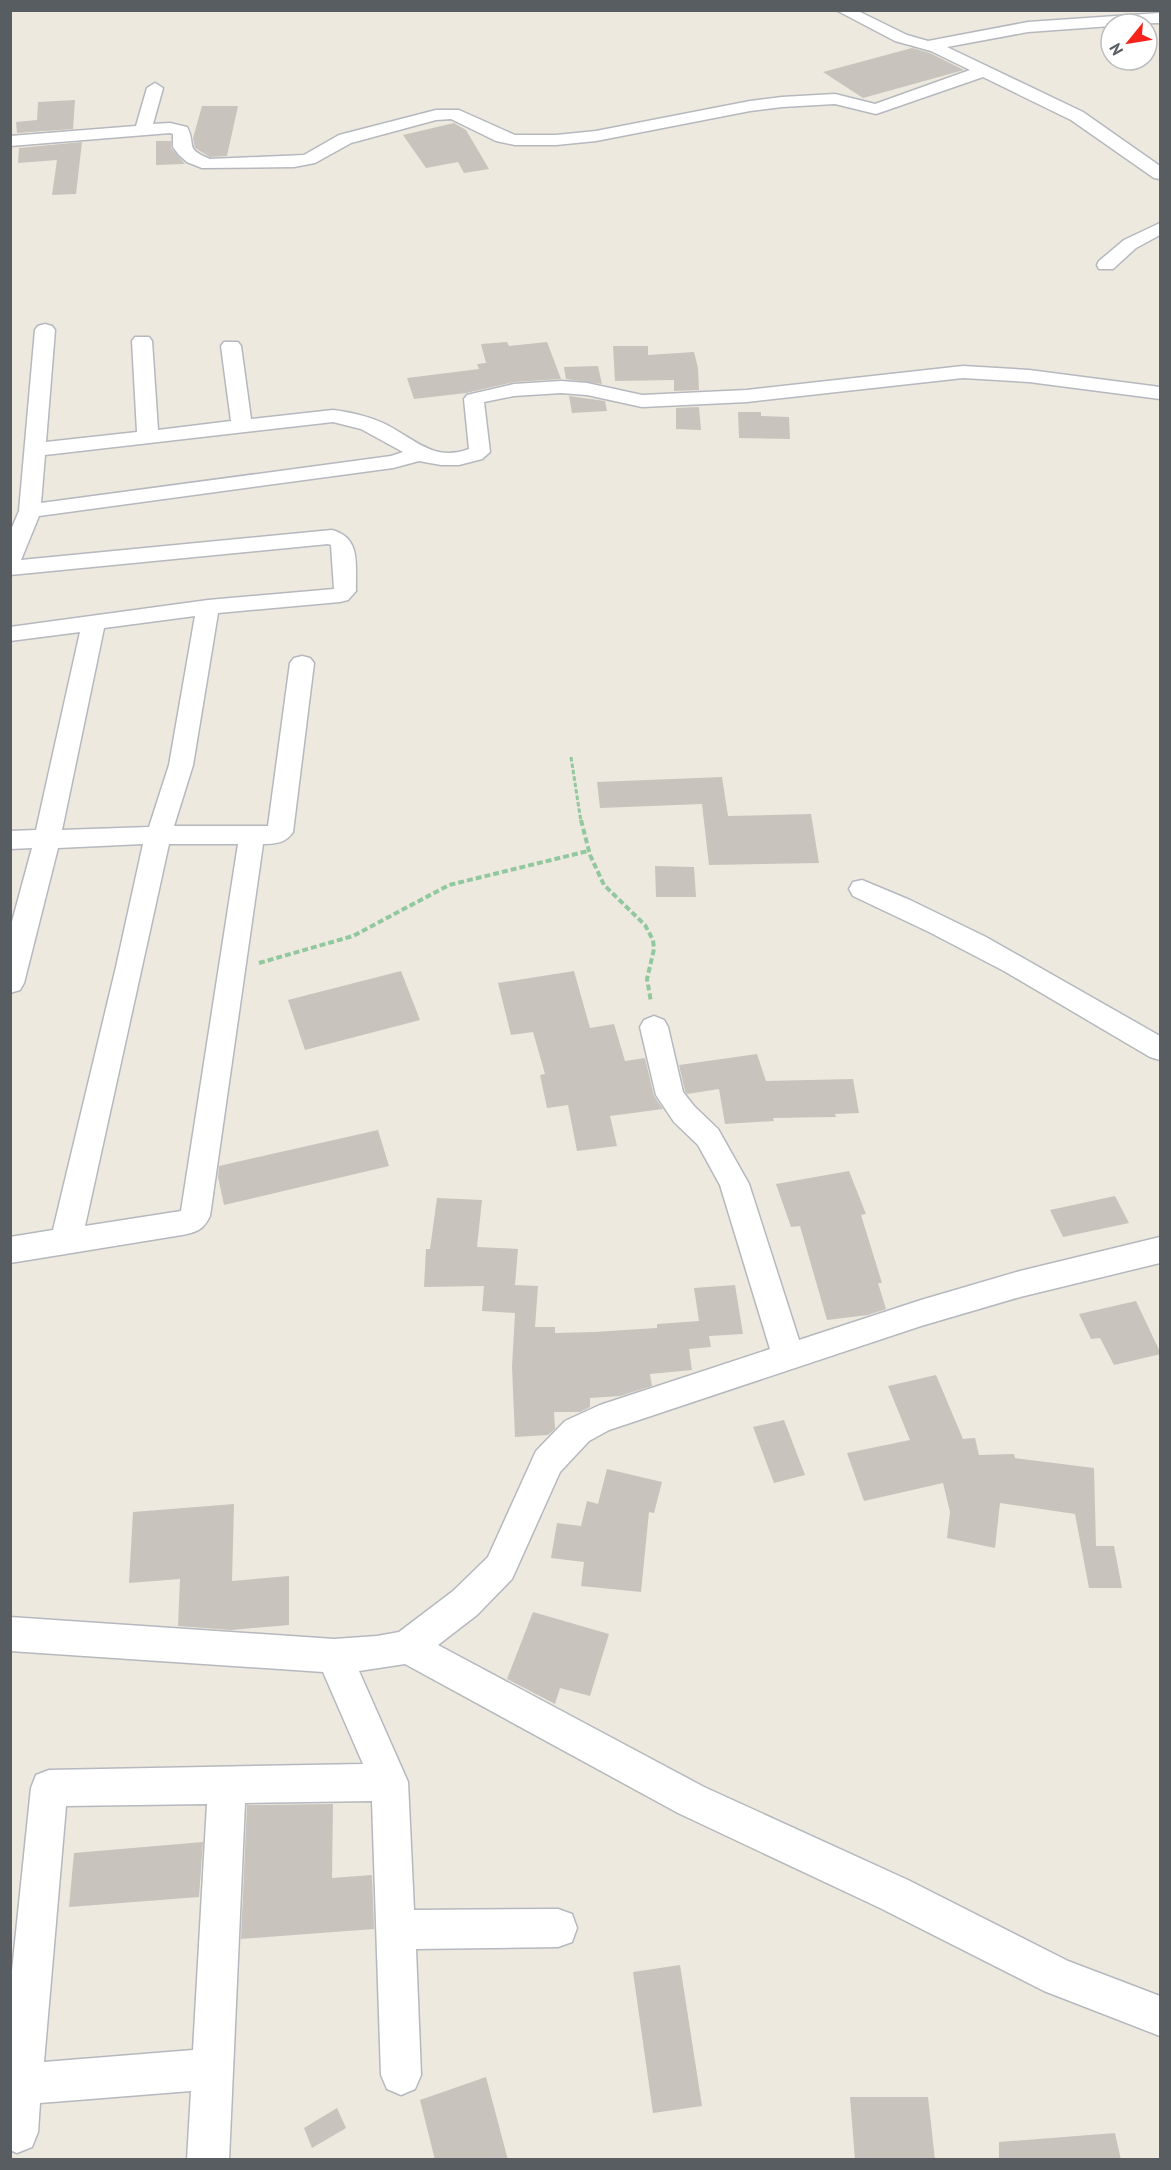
<svg xmlns="http://www.w3.org/2000/svg" width="1171" height="2170" viewBox="0 0 1171 2170" font-family="'PT Sans',sans-serif">
	<style>
		.building { fill: #c8c3bc }
		.lines { fill: none; stroke-linecap: round; stroke-linejoin: round }
		.minor-casing { stroke: #b5b8be; stroke-width: 3 }
		.path-far1 { stroke: #92c89e; stroke-width: 3; stroke-dasharray: 4.5 2; stroke-linecap: butt }
		.path { stroke: #92c89e; stroke-width: 4; stroke-dasharray: 6 3; stroke-linecap: butt }
		.minor { fill: #fff; fill-rule: evenodd }
	</style>
	<rect width="100%" height="100%" fill="#ede9df"/>
	<path class="building" d="M912,48L930,53L964,70L863,98L823,72Z
		M75,100L73,129L17,133L16,122L37,120L38,102Z
		M202,106H238L227,156L210,157L195,148L193,138Z
		M454,123L466,130L489,169L464,173L458,162L426,168L403,135Z
		M156,141H171V148L185,164L156,165Z
		M82,142L76,194L52,195L57,160L18,163L19,148Z
		M507,342L509,346L547,342L561,379L514,382L466,393L414,399L407,378L479,369L477,364L486,363L481,344Z
		M613,346H648V355L694,352L698,368L699,390L674,391V380L615,381Z
		M598,366L602,384L566,379L564,367Z
		M569,396L605,401L607,411L572,413Z
		M699,407L701,430L676,429V408Z
		M738,412H761V416L789,417L790,439L739,438Z
		M722,777L728,816L811,814L819,863L709,865L702,804L600,808L597,782Z
		M655,866L694,867L696,897H656Z
		M401,971L420,1020L305,1050L288,1000Z
		M574,971L590,1028L614,1024L625,1061L645,1058L654,1096L663,1109L610,1116L617,1146L577,1151L568,1105L547,1108L540,1075L545,1074L533,1032L511,1035L498,983Z
		M757,1054L766,1081L853,1079L859,1113L835,1114L836,1117L773,1118L774,1121L725,1124L719,1089L687,1094L685,1091L679,1065Z
		M378,1130L389,1166L224,1205L218,1177L219,1166Z
		M849,1171L866,1214L861,1215L882,1283H878L886,1309L868,1315L827,1320L800,1226L791,1227L776,1184Z
		M1115,1196L1129,1223L1063,1237L1050,1210Z
		M437,1198L482,1200L477,1247L518,1249L515,1285L538,1286L535,1327H555V1333L594,1332L657,1328V1324L699,1321L694,1288L735,1285L743,1334L709,1336L711,1347L689,1349L692,1370L650,1374L652,1386L620,1396L590,1398V1407L580,1412H554L555,1429L548,1435L515,1437L512,1367L515,1313L482,1311L484,1286L424,1287L426,1249H430Z
		M1136,1301L1161,1354L1114,1365L1100,1338L1091,1339L1079,1314Z
		M936,1375L963,1439L975,1438L979,1455L1014,1454L1015,1458L1094,1468L1096,1546H1114L1122,1588H1089L1075,1514L1000,1503L995,1548L947,1538L950,1512L943,1483L864,1501L847,1453L910,1440L888,1386Z
		M784,1420L805,1475L774,1483L753,1427Z
		M607,1469L662,1482L654,1513L649,1512L641,1592L581,1586L584,1562L551,1558L557,1523L581,1526L587,1501L598,1504Z
		M234,1504L232,1581L289,1576V1625L231,1630L178,1626L180,1579L129,1583L133,1512Z
		M533,1612L609,1634L590,1696L560,1688L555,1704L507,1679Z
		M333,1804L332,1878L372,1875L374,1929L241,1939L247,1805Z
		M203,1842L199,1897L69,1907L74,1853Z
		M680,1965L702,2106L653,2113L633,1972Z
		M486,2077L508,2160H435L420,2100Z
		M850,2097H928L935,2160H855Z
		M337,2108L346,2128L312,2148L304,2128Z
		M1115,2133L1121,2160H999V2142Z"/>
	<g class="lines">
		<defs>
			<path id="minor" d="M836,10H856L907,35L928,41L1028,22L1160,13V23L1111,24V26L1028,32L947,47L1083,112L1160,166V179L1154,178L1071,120L983,77L876,114L835,104L782,107L750,111L596,141L556,145H515L496,141L451,119L436,120L351,143L315,163L294,167L202,168L187,162L179,155L173,147V134L170,133L10,146V136L136,126L147,88L155,83L163,88L153,124L170,123L187,127C197,146 183,148 210,159L304,155L339,135L436,110H459L515,135H556L596,131L750,101L782,97L835,94L875,104L970,70L931,51L895,41Z
				M1160,223V235L1136,248L1113,269H1099L1097,265L1099,261L1124,240Z
				M45,324L52,326L55,330L46,442L137,432L132,341L135,337H149L152,341L158,430L231,421L221,346L224,342H238L241,346L251,419L333,410C350,412 367,416 383,423C413,437 433,463 469,449L464,399L467,395L514,384L561,381L587,383L642,395L747,390L963,366L1029,370L1160,387V399L1029,382L963,378L747,402L642,407L587,395L561,393L514,396L484,402L490,452L482,459L459,465H441L419,461L393,468L39,516L21,560L332,530C362,538 355,566 356,591L348,600L340,602L218,613L193,765L174,826H268L290,663L294,658L302,656L310,658L314,663L293,832C286,843 275,844 263,844L210,1216C203,1230 197,1232 182,1235L10,1263V1237L53,1230L116,967L143,844L58,848L24,983L20,990L10,993V929L32,848L10,849V831L36,830L80,632L10,641V627L208,600L334,589L331,545L328,544L10,575V532L19,511L35,330L38,326ZM333,422L361,429L403,452L391,456L41,503L45,455ZM195,616L169,765L149,827L62,830L104,628ZM169,844H238L181,1211L85,1226Z
				M862,880L910,900L986,937L1160,1036V1060L1150,1057L1004,971L929,932L853,896L849,889L853,882Z
				M654,1016L664,1020L668,1027L683,1092L694,1106L718,1129L749,1184L799,1340L921,1300L1020,1271L1160,1237V1263L1020,1297L921,1326L609,1430L589,1441L560,1472L512,1579L477,1615L438,1645L704,1787L908,1880L1068,1961L1160,1996V2036L1044,1991L880,1908L678,1813L405,1664L359,1671L408,1782L414,1910L558,1909L572,1914L577,1928L572,1942L558,1947L416,1949L421,2075L415,2089L401,2095L387,2089L381,2075L372,1801L245,1803L229,2160H187L191,2091L40,2103L38,2132L32,2147L17,2153L10,2150V1990L31,1788L36,1775L49,1770L363,1764L323,1672L10,1651V1617L334,1639L377,1636L399,1632L453,1591L488,1557L536,1451L565,1421L600,1405L770,1349L720,1185L698,1145L674,1122L656,1095L640,1027L644,1020ZM207,1804L193,2050L44,2062L66,1806Z"/>
		</defs>
		<use href="#minor" class="minor-casing"/>
		<path class="path-far1" d="M571,757L581,822"/>
		<path class="path" d="M581,820L590,855L604,885L645,925L653,940L654,949L647,979L651,1002
			M259,963L353,936L449,885L588,851"/>
		<use href="#minor" class="minor"/>
	</g>
	<rect width="1171" height="2170" fill="none" stroke="#585d62" stroke-width="24"/>
	<g transform="translate(1129 42) rotate(240)"><circle r="28" fill="#ffffff" stroke="#bcbec0" stroke-width="1.5"/>
	<path d="M0-4.5L10 22L0 15L-10 22Z" fill="#f5231c"/>
	<text y="-9" font-size="16" font-weight="bold" text-anchor="middle" fill="#585d62">N</text>
	</g>
</svg>
